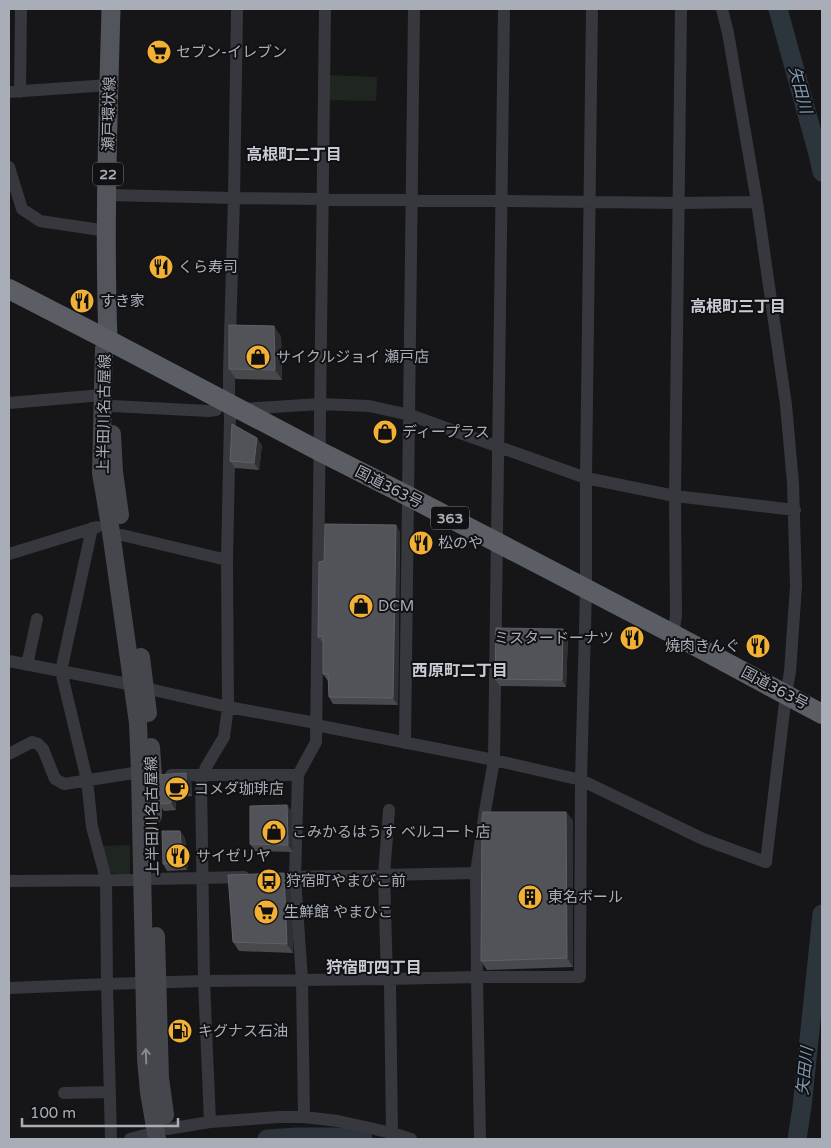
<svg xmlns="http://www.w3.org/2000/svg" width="831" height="1148" viewBox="0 0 831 1148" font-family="'Varela Round','Noto Sans JP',sans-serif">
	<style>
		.green { fill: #1e261f }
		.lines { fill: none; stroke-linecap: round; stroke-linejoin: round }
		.river { stroke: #2c353c; stroke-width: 19 }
		.minor { stroke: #37383d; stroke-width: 12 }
		.secondary { stroke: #45474d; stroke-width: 18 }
		.primary { stroke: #53555c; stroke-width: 19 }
		.trunk { stroke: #5b5e65; stroke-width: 20 }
		.wall { fill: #47494d }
		.shaded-wall { fill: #2f3033 }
		.building { fill: #525359; stroke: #5f6168 }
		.oneway { stroke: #858993 }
		.labels { text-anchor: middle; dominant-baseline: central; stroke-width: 4; stroke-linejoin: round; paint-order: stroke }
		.shield { fill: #111113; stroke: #7b7e86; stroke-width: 1 }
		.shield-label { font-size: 14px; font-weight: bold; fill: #a8adb8 }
		.poi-label { font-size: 15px; fill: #a8adb8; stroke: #111113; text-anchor: start }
		.street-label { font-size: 15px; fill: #a8adb8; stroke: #111113 }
		.water-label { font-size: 16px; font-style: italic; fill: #7f9bb3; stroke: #111113 }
		.neighbourhood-label { font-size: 16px; font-weight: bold; fill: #c9ccd4; stroke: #111113 }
	</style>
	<rect width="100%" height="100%" fill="#161618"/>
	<path class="green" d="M325,75L377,77L376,101L324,100Z
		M130,845V877L115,875L105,868L102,846Z"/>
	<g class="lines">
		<path class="river" d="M778,9L818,154L822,172
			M267,1139L298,1137H346L363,1139
			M797,1139L802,1107L822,914"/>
		<path class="minor" d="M9,92L109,85
			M20,92L21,9
			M9,167L22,209L40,221L107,231
			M107,195L234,198L679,203L757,202
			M9,403L102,395
			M112,406L209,411L216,410L220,399
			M243,409L320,404L369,406L410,415L586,478L675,496L681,9
			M92,528L61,671L87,780L92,827L106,879L107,984L111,1139
			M122,535L227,560
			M9,554L97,527
			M673,634L676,616L675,496L795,510
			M9,661L133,685
			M27,665L37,619
			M145,688L228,707L316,723L321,726L494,760L581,780L703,839L766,862L786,694L790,672L796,586L793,483L786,405L757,202L728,33L722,9
			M405,743L414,9
			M9,754L32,742L38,744L43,749L55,779L64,784L140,772
			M171,775H298
			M389,810L384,875L387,979L390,985L392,1133
			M289,877L476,873
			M154,879L244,877
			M9,881L142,880
			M9,988L107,984L204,981L387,979L477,977H580L581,780L586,589V478L592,9
			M64,1093L110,1092
			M304,1117L302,980L295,877L298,775L316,742L325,9
			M210,1122L204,981L201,782L206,767L224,737L228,707L227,560L230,418L229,403V372L234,198L237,9
			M167,1129L210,1122L279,1117H304L338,1121L392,1133L411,1139
			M130,1139L156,1132
			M480,1139L477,977L476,873L484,817L494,760L504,9"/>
		<path class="secondary" d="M108,340L104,349L101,473L111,532L138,723L140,772L146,1059L149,1092L157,1139
			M112,434L114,472L120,515
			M141,657L148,713
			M151,747L153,775V816
			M156,936L160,1078L165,1115"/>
		<path class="primary" d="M108,340C104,229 108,119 111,9"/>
		<path class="trunk" d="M9,289L108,340L319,451L408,496L673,634L822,714"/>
	</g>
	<path class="wall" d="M281,336L282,380L236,379L229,369Z
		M262,445L259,470L235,468L230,461Z
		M396,525L400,532L398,705L333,704L329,697L328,681L323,674V643L318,637L324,561Z
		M563,629L568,636L566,687L500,686L495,679Z
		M157,775L191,780L192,796L175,797L176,810L164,811L159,804Z
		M287,805L292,812L293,852L255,851L250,844Z
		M566,812L573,821V967L487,970L481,961Z
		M180,831L185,838L186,848L190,854V859L188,861L187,870L167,871L163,864Z
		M291,882L293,953L239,951L233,942Z"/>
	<path class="shaded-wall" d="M274,326L281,336L282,380L275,370Z
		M257,438L262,445L259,470L254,463Z
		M396,525L400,532L398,705L393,698Z
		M563,629L568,636L566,687L562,680Z
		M186,773L191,780L192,796L187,789Z
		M170,790L175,797L176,810L171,803Z
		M287,805L292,812L293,852L288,845Z
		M566,812L573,821V967L567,958Z
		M180,831L185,838L186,848L190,854V859L188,861L187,870L182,863L183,854Z
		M284,873L291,882L293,953L287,944Z"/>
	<path class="building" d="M229,325L274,326L275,370L229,369Z
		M232,424L257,438L254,463L230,461Z
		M325,524L396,525L393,698L329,697L328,674H323V636L318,637L319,562L324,561Z
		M496,628L563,629L562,680L495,679Z
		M186,773L187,789L170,790L171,803L159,804L157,775Z
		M287,805L288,845L250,844V806Z
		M483,812H566L567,958L481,961L482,817Z
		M162,831H180L181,846L185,847V852L183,854L182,863L163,864Z
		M284,873L287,944L233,942L228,875Z"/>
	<defs><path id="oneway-shaft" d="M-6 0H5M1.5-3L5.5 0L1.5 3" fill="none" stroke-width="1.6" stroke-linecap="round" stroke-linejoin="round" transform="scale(1.25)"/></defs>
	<use class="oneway" href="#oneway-shaft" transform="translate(146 1056) rotate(-92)"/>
	<defs>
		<symbol id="supermarket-disc" viewBox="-11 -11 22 22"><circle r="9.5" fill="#f2b134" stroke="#111113"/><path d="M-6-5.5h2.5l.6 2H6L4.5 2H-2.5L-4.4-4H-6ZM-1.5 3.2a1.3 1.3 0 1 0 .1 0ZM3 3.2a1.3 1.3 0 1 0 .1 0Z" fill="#111"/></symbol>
		<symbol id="restaurant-disc" viewBox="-11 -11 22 22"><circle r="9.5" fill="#f2b134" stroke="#111113"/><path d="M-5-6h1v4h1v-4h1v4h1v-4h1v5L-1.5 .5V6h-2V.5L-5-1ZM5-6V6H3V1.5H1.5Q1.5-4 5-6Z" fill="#111"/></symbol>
		<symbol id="shop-disc" viewBox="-11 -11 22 22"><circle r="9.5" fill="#f2b134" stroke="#111113"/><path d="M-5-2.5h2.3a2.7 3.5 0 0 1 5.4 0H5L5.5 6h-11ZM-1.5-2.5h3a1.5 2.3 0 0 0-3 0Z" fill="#111"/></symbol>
		<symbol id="cafe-disc" viewBox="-11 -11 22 22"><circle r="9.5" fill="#f2b134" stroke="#111113"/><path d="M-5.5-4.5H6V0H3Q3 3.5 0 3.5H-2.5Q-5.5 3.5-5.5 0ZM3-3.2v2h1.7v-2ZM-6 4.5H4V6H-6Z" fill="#111"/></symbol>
		<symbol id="bus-disc" viewBox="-11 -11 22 22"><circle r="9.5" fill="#f2b134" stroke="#111113"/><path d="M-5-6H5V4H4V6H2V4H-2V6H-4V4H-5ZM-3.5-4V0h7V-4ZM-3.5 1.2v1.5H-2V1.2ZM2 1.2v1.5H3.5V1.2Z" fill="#111"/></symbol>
		<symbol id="building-disc" viewBox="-11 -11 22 22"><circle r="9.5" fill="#f2b134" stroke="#111113"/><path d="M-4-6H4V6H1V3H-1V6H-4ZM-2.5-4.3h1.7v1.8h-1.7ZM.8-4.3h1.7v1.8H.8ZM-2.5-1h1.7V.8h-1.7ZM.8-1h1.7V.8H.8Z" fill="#111"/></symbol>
		<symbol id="fuel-disc" viewBox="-11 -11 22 22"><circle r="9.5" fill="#f2b134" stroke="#111113"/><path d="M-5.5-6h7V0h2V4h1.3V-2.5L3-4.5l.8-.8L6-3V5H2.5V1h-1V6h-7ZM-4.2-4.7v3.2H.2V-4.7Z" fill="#111"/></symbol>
	</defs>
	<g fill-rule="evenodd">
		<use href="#supermarket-disc" x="145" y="38" width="28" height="28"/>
		<use href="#restaurant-disc" x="147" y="253" width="28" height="28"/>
		<use href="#restaurant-disc" x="68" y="287" width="28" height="28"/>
		<use href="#shop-disc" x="244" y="343" width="28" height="28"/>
		<use href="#shop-disc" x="371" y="418" width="28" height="28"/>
		<use href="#restaurant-disc" x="407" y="529" width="28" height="28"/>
		<use href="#shop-disc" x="347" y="592" width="28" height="28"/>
		<use href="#restaurant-disc" x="618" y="624" width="28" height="28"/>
		<use href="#restaurant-disc" x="744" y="632" width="28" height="28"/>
		<use href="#cafe-disc" x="163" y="775" width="28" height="28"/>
		<use href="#shop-disc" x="260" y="818" width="28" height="28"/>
		<use href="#restaurant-disc" x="164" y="842" width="28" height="28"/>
		<use href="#bus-disc" x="255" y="867" width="28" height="28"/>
		<use href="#building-disc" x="516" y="883" width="28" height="28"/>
		<use href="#supermarket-disc" x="252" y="898" width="28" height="28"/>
		<use href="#fuel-disc" x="166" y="1017" width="28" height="28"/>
	</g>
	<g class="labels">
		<g class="shield">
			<rect x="93" y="162.5" width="30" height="23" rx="4"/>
			<rect x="431" y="506.5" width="38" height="23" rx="4"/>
		</g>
		<g class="shield-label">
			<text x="108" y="174">22</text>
			<text x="450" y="518">363</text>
		</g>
		<g class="poi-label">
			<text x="176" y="52">セブン-イレブン</text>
			<text x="178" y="267">くら寿司</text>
			<text x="100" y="301">すき家</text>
			<text x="276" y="357">サイクルジョイ 瀬戸店</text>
			<text x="402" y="432">ディープラス</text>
			<text x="438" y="543">松のや</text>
			<text x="378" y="606">DCM</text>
			<text x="614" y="638" text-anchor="end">ミスタードーナツ</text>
			<text x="740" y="646" text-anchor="end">焼肉きんぐ</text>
			<text x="194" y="789">コメダ珈琲店</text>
			<text x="292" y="832">こみかるはうす ベルコート店</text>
			<text x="196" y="856">サイゼリヤ</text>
			<text x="286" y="881">狩宿町やまびこ前</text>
			<text x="548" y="897">東名ボール</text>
			<text x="284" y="912">生鮮館 やまひこ</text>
			<text x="198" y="1031">キグナス石油</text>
		</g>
		<g class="street-label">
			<text transform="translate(109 114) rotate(-89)">瀬戸環状線</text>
			<text transform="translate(104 414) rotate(-89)">上半田川名古屋線</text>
			<text transform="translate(389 487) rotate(27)">国道363号</text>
			<text transform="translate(775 688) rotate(28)">国道363号</text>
			<text transform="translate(152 816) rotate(-91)">上半田川名古屋線</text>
		</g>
		<g class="water-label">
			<text transform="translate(800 90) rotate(75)">矢田川</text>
			<text transform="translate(805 1071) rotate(-84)">矢田川</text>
		</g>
		<g class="neighbourhood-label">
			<text x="294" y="155">高根町二丁目</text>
			<text x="738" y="307">高根町三丁目</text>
			<text x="460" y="671">西原町二丁目</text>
			<text x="374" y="968">狩宿町四丁目</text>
		</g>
	</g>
	<rect width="831" height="1148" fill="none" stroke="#a8adb8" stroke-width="20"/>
	<path d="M22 1118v8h156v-8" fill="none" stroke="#a8adb8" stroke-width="2.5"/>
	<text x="30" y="1118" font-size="15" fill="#a8adb8" stroke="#111113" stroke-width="4" paint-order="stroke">100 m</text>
</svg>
